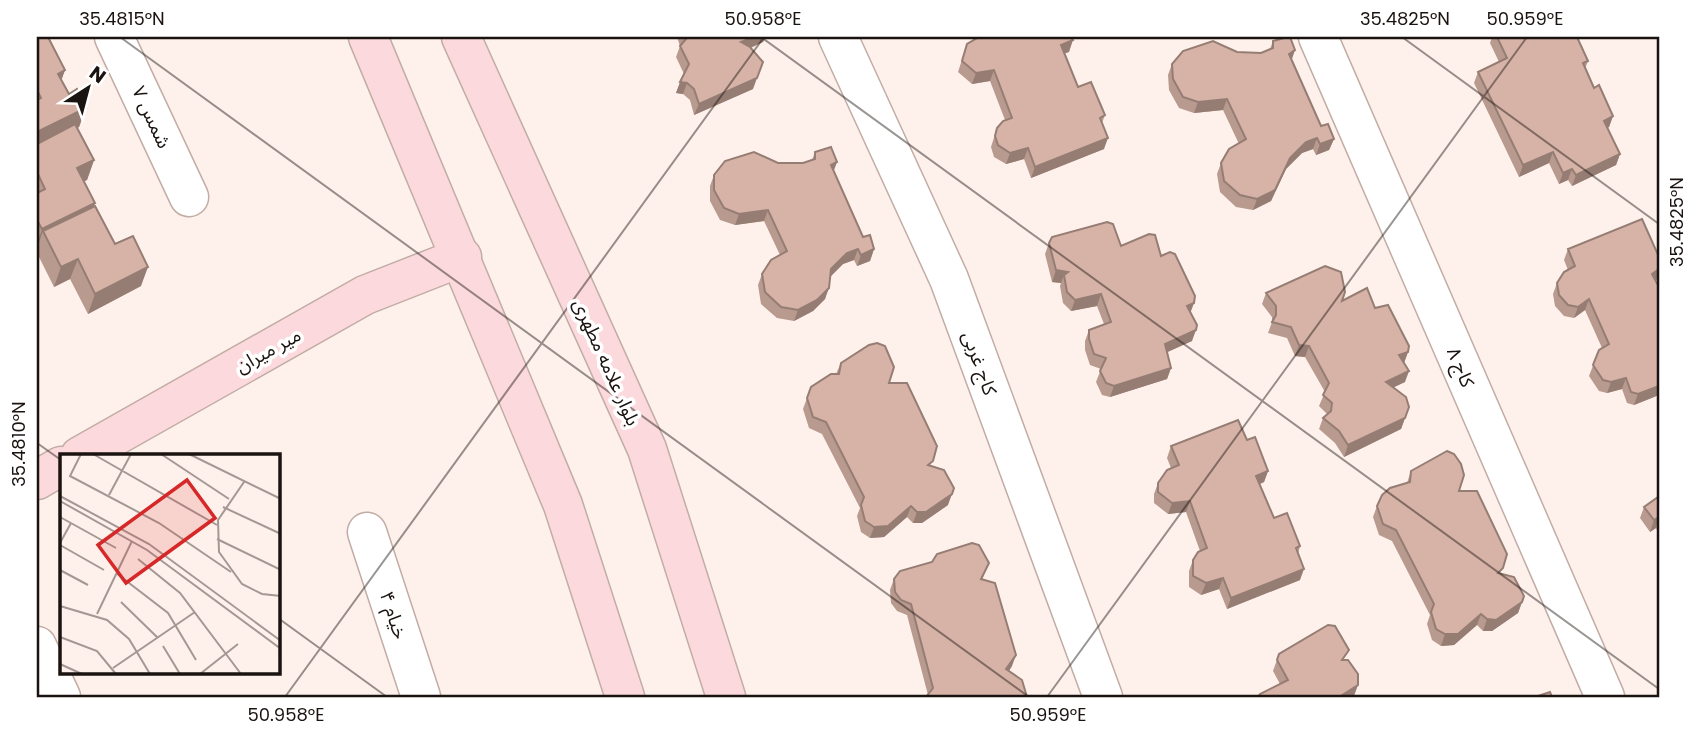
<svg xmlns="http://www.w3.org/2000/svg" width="1696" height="734" font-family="Poppins,'Noto Sans Arabic',sans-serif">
<rect width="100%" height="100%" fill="#fef1ec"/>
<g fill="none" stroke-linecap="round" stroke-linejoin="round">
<!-- street casing -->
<g stroke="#c2ada5" stroke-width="41">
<g id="street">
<polyline points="114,37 189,197"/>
<polyline points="838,37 949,279 1103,697"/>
<polyline points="1318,37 1605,697"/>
<polyline points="367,532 421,697"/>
<polyline points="37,646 61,697"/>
</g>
</g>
<!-- secondary casing -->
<g stroke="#c2ada5" stroke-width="41">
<g id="secondary">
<polyline points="368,37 563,505 625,697"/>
<polyline points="461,37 647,449 726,697"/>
<polyline points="80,456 365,295 462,257"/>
<polyline points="37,480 61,466"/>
</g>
</g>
<!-- street -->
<use href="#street" stroke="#fff" stroke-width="38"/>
<!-- secondary -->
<use href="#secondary" stroke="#fcd9dd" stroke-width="38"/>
</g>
<!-- wall -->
<g fill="#b89a8f">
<polygon points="37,37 65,70 61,80 69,94 86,108 79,127 77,128 94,160 87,180 84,181 95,203 94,206 115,244 141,286 88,314 70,279 54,287 37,253"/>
<polygon points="677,37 766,37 763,42 751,48 753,89 694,115 690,100 683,94 676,93 684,74 676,57 680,46"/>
<polygon points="976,37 1071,37 1069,52 1064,53 1078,87 1105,115 1102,123 1104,149 1031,178 1024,159 1006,164 994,157 991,147 997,128 1005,120 990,81 972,84 958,72 967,44 976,38"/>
<polygon points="1492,37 1577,37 1588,61 1585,69 1594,88 1613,116 1609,127 1607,128 1620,154 1616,165 1572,186 1568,180 1559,184 1549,163 1519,177 1474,83 1478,72 1499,62 1490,43"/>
<polygon points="1273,41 1292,60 1321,126 1334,139 1329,150 1316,155 1313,149 1302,153 1286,169 1271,201 1253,210 1236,207 1220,192 1217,174 1221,163 1239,144 1223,110 1194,113 1179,108 1169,90 1168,75 1172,64 1237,52 1261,53 1270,49"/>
<polygon points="815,152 833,171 863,237 874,249 870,261 857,266 854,260 843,264 830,277 825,299 813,311 794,321 777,318 761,304 758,285 762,274 780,255 764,221 735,225 720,220 710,201 710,186 714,175 778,163 803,163 812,160"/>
<polygon points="1049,243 1121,246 1161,256 1190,312 1192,341 1167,352 1171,368 1167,379 1110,397 1102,395 1096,382 1101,369 1090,365 1085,350 1085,341 1089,330 1104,324 1097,306 1071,311 1063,303 1060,286 1061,283 1052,282 1045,254"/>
<polygon points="1568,249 1659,257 1659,278 1656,280 1659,395 1634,405 1627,403 1622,389 1607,393 1599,391 1589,376 1599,350 1602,348 1585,310 1574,318 1564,316 1555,306 1553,294 1557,283 1568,270 1564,260"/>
<polygon points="1266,293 1342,301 1375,308 1408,352 1404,363 1405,382 1393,387 1409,407 1401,429 1344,457 1335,443 1319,429 1323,418 1327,414 1319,406 1325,392 1305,357 1295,356 1287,338 1268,333 1272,322 1272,317 1262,304"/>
<polygon points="841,363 889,383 931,466 948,505 922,523 913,523 907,517 884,537 870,538 861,532 857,516 860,508 822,434 809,428 803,409 807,398 836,374"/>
<polygon points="1247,440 1268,471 1264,482 1260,484 1274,518 1300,546 1298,554 1300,580 1227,609 1219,589 1201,595 1189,587 1189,571 1193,560 1200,551 1186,512 1168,514 1154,503 1154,494 1158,483 1171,468 1167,458 1171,446"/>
<polygon points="1411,471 1459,491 1501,574 1522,602 1518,613 1492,631 1483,631 1477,625 1454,645 1441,646 1432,640 1427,624 1430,615 1392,541 1379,535 1373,517 1377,506 1407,483"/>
<polygon points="1659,497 1659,533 1656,528 1650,532 1640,518 1644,507"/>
<polygon points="932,562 989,563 982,580 1012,666 1009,671 928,695 907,615 897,611 891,603 890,590 894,579"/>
<polygon points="1279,654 1346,660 1354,696 1351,697 1258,697 1280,684 1273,671"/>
</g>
<!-- shaded-wall -->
<g fill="#967d74">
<polygon points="754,37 766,37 763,42 737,53 741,42"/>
<polygon points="1073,40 1069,52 1057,56 1061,45"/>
<polygon points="1295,50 1291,62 1289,54"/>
<polygon points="763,62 753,89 694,115 699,104"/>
<polygon points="65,70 58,90 58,74"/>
<polygon points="994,70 990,81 972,84 976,73"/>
<polygon points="680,82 687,83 683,94 676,93"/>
<polygon points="1227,99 1223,110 1194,113 1198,102"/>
<polygon points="86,108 79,127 37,149 37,132"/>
<polygon points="1613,116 1609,127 1600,132 1604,121"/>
<polygon points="1108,138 1104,149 1031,178 1035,167"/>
<polygon points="1317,138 1313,149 1302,153 1286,169 1271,201 1253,210 1257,199 1290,158 1306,142"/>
<polygon points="1334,139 1329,150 1316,155 1320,144"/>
<polygon points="1028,148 1024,159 1006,164 1010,153"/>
<polygon points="1553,152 1549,163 1519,177 1523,165"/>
<polygon points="1620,154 1616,165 1572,186 1576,175"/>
<polygon points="94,160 87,180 70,188 77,168"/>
<polygon points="837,162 833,173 831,165"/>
<polygon points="1572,169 1568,180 1559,184 1563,173"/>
<polygon points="95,203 88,222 43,231 37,248 37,244 42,229"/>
<polygon points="768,210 764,221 735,225 739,214"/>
<polygon points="858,249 854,260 843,264 827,280 831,269 847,253"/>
<polygon points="874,249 870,261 857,266 861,255"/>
<polygon points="78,259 70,279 54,287 61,267"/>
<polygon points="148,267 141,286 88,314 95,294"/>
<polygon points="1659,269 1659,278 1648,285 1652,274"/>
<polygon points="1056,270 1068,272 1064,275 1061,283 1052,282"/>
<polygon points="829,288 825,299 813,311 794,321 798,310"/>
<polygon points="1101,294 1097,306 1071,311 1075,300"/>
<polygon points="1589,299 1585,310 1574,318 1578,307"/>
<polygon points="1194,303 1190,314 1187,306"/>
<polygon points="1196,330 1192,341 1161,355 1165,344"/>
<polygon points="1299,345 1309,346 1305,357 1295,356"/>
<polygon points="1408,352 1404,363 1399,355"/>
<polygon points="1171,368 1167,379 1110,397 1114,386"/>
<polygon points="1409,371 1405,382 1382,393 1386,382"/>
<polygon points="1626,378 1622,389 1607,393 1611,382"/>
<polygon points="1659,386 1659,395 1634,405 1638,394"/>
<polygon points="1405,418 1401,429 1344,457 1348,445"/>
<polygon points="1268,471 1264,482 1252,487 1256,476"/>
<polygon points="952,494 948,505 922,523 913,523 917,512"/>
<polygon points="1190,501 1186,512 1168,514 1172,503"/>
<polygon points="911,506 907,517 884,537 870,538 874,527"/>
<polygon points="1659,517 1656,528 1650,532 1654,520"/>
<polygon points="1304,569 1300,580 1227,609 1231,598"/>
<polygon points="1223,578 1219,589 1201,595 1206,583"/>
<polygon points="1522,602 1518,613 1492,631 1483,631 1487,619"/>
<polygon points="1481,614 1477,625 1454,645 1441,646 1445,634"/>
<polygon points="1016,655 1012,666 1002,681 1006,669"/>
<polygon points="1358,685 1354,696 1351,697 1339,697"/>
</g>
<!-- building -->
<g fill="#d6b3a6" stroke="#967d74" stroke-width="2">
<polygon points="37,37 48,37 65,70 58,74 69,94 77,89 86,108 37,132 37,100 41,98 37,90"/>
<polygon points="685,37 754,37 741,42 750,47 763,62 757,78 699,104 694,89 687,83 680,82 689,64 680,46 686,39"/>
<polygon points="979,37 1071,37 1073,40 1061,45 1078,87 1091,82 1105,115 1100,118 1108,138 1035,167 1028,148 1010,153 998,145 995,136 997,128 1003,121 1012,118 994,70 976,73 962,61 967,44"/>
<polygon points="1288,37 1290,37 1295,50 1289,54 1321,126 1328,124 1334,139 1320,144 1317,138 1306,142 1290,158 1275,190 1257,199 1240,195 1224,181 1221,163 1229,149 1246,139 1227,99 1198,102 1183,97 1173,79 1172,64 1183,51 1213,41 1237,52 1261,53 1273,48 1273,41"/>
<polygon points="1497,37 1577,37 1588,61 1583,63 1594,88 1599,85 1613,116 1604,121 1620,154 1576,175 1572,169 1563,173 1553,152 1523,165 1478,72 1507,58"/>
<polygon points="75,124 94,160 77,168 95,203 42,229 37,220 37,193 45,189 37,172 37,144"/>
<polygon points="831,147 837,162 831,165 863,237 870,235 874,249 861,255 858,249 847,253 831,269 829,288 817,300 798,310 781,307 765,292 762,274 771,260 787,251 768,210 739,214 724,208 714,190 714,175 725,161 754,152 778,163 803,163 815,159 815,152"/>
<polygon points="95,206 115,244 133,236 148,267 95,294 78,259 61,267 43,231"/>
<polygon points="1642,219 1659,257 1659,269 1652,274 1659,287 1659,386 1638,394 1631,392 1626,378 1611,382 1603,380 1593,365 1599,350 1609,344 1589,299 1578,307 1568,305 1559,295 1557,283 1564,272 1575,266 1568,249"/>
<polygon points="1107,222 1113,224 1121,246 1149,234 1155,235 1161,256 1170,252 1175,254 1195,296 1194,303 1187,306 1197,325 1196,330 1165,344 1171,368 1114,386 1106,383 1100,371 1106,358 1094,354 1089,339 1089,330 1111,322 1101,294 1075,300 1067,292 1064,275 1068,272 1056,270 1049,243 1052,237"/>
<polygon points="1325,266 1341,272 1345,292 1342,301 1367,288 1375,308 1388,305 1409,346 1408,352 1399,355 1409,371 1386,382 1406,397 1409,407 1405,418 1348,445 1339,431 1323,418 1331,411 1332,403 1323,395 1329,383 1309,346 1299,345 1291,327 1272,322 1276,315 1276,306 1266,293"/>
<polygon points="877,343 885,346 894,367 889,383 907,383 937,446 933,461 928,465 944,470 954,488 952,494 926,512 917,512 911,506 888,526 874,527 865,521 861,505 864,497 826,422 813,417 807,398 811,387 831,374 839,374 841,363 869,345"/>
<polygon points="1238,420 1247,440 1255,437 1268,471 1256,476 1274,518 1287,513 1300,546 1296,548 1304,569 1231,598 1223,578 1206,583 1193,576 1193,560 1198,552 1207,548 1190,501 1172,503 1158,492 1158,483 1167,470 1179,465 1171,446"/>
<polygon points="1447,451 1454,454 1461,464 1464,475 1459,491 1477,491 1507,554 1503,568 1498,573 1514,577 1524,596 1522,602 1496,620 1487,619 1481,614 1458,634 1445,634 1436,629 1431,612 1434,604 1396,530 1383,524 1377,506 1382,495 1390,488 1410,482 1411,471"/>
<polygon points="1658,497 1659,497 1659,517 1654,520 1644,507"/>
<polygon points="972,543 979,545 989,563 981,579 995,583 1016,655 1006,669 1022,680 1027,697 926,697 933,688 911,604 901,600 895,592 894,579 900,571 932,562 937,554"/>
<polygon points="1328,625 1335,626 1349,650 1342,660 1348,660 1358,674 1358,685 1339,697 1258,697 1260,694 1288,680 1277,660 1279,654"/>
<polygon points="1550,692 1552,697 1535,697"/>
</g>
<!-- ticks -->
<path fill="none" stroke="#1a1310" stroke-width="2" stroke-opacity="0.45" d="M120,37L1029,697M761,37L1659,689M1402,37L1659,224M37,443L61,460M278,618L387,697M285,697L764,37M1047,697L1527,37"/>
<g text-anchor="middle" stroke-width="7" stroke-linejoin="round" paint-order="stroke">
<!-- street labels -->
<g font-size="19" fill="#1a1310" stroke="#fff">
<text transform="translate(152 117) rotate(65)" y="7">شمس ۷</text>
<text transform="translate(268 350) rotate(-29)" y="7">میر میران</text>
<text transform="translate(607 362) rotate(66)" y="7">بلوار علامه مطهری</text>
<text transform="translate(980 363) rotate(70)" y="7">کاج غربی</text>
<text transform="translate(1461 367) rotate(67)" y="7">کاج ۸</text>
<text transform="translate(394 615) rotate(72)" y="7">خیام ۴</text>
</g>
</g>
<!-- overview -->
<g transform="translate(60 454)">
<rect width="220" height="220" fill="#fef1ec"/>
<path fill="none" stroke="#a39894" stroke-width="2" d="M21,0L10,22L99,69L171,118M33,0L157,71M101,0L169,45M129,0L221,45M184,28L158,66L159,98L182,130L202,140L221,142M49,41L71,0M0,42L89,90L221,187M0,47L87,96L221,195M163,53L221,80M0,63L56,94M157,85L221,116M0,89L11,69M0,91L44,116M78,105L120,139L181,220M0,116L28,131M56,119L108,159L136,206M61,148L98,184M0,152L47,166L69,185L90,220M37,160L72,87M0,183L37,197L56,220M103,192L120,220M0,210L22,220M53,214L135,158M140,220L178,190"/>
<path fill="#d62828" fill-opacity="0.15" stroke="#d62828" stroke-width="3.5" d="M127,26L155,64L66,129L38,91Z"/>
<rect width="220" height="220" fill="none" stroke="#1a1310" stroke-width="3.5"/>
</g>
<!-- border -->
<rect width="1696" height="734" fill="none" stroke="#ffffff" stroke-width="77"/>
<!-- north arrow -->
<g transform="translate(88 88) rotate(36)" stroke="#ffffff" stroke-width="5" paint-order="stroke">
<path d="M0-5L12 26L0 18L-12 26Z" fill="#1a1310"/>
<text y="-10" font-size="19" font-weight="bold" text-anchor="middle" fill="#1a1310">N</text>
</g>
<rect x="38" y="38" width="1620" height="658" fill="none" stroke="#1a1310" stroke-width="2.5"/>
<g font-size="18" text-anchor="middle" fill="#1a1310">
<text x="122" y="25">35.4815°N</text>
<text x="763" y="25">50.958°E</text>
<text x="1405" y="25">35.4825°N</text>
<text x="1525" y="25">50.959°E</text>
<text transform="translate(1677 222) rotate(-90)" y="6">35.4825°N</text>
<text transform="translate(19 444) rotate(-90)" y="6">35.4810°N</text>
<text x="286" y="721">50.958°E</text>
<text x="1048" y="721">50.959°E</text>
</g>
</svg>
